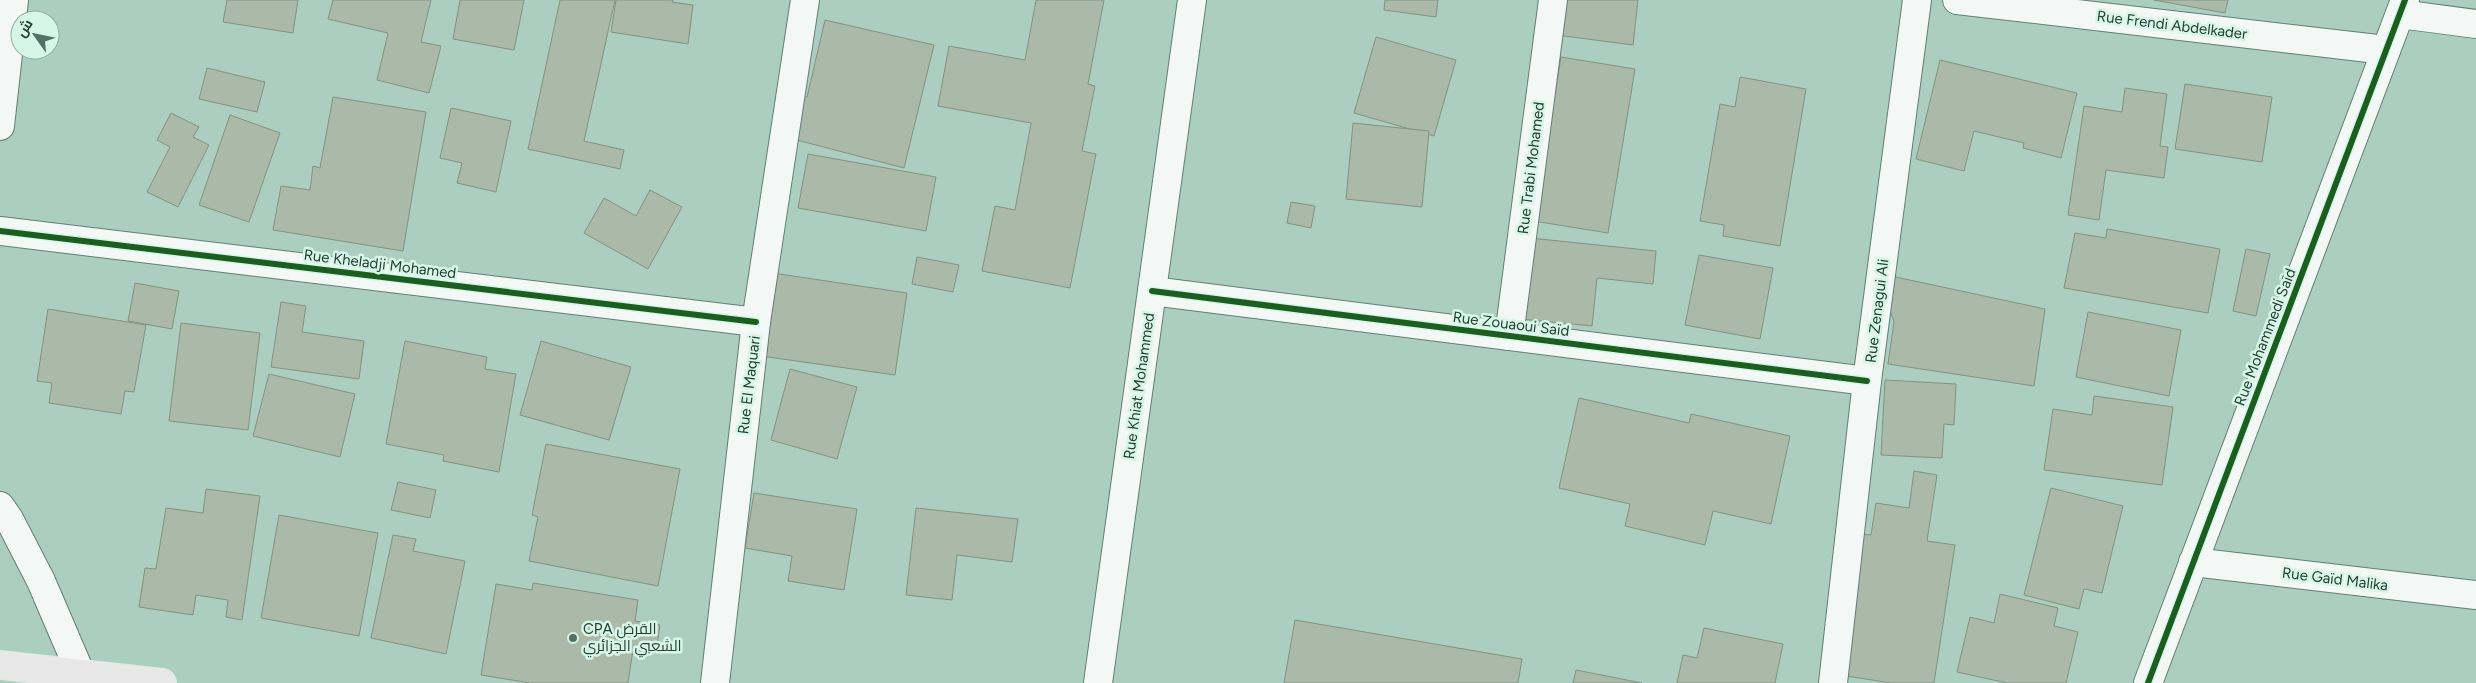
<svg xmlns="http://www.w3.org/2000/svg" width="2476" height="683" font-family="Figtree,Cairo,sans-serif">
<rect width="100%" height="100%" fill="#accec0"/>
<!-- building -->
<g fill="#aab9a8" stroke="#839282">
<polygon points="227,0 298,0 293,33 223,22"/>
<polygon points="333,0 431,0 421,42 441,46 429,93 377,80 388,33 328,19"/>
<polygon points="460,0 524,0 514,50 453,39"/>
<polygon points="560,0 615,0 584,141 624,150 620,169 528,149"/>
<polygon points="616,0 673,0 672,2 693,5 688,44 611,32"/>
<polygon points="1036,0 1104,0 1088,84 1095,86 1082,151 1096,154 1070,288 982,271 995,206 1015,210 1031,123 938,106 949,46 1025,60"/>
<polygon points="1385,0 1438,0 1436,17 1384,10"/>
<polygon points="1562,0 1638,0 1633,45 1557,35"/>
<polygon points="2154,0 2228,0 2225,13"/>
<polygon points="825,20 934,45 904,168 789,138 799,96 807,97"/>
<polygon points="1376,37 1456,60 1434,136 1354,113"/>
<polygon points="1561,57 1635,69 1608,233 1534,221"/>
<polygon points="1940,60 2077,93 2061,158 2023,148 2024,143 1974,131 1964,171 1916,159"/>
<polygon points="207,68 265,82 257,112 199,99"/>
<polygon points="1740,77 1806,89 1780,246 1723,236 1724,225 1700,221 1720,104 1735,107"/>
<polygon points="2185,84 2272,97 2262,162 2175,149"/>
<polygon points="2125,88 2167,94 2160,146 2168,147 2164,178 2106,170 2099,220 2068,215 2084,106 2122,112"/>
<polygon points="333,97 426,112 403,251 273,230 281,186 310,190 313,166 320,168"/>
<polygon points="451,108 511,121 496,192 457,183 462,163 440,158"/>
<polygon points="171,113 199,127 193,137 209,145 178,207 147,192 170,147 157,140"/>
<polygon points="230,115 280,133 249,222 199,205"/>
<polygon points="1353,123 1429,131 1422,207 1346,199"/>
<polygon points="808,154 936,177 926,231 798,208"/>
<polygon points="650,190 682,207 648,269 584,233 604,198 636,216"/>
<polygon points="1291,202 1315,206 1311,228 1287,223"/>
<polygon points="2107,229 2220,249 2208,313 2064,288 2075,233 2106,238"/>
<polygon points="1530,238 1656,251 1653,284 1597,278 1592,326 1521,319"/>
<polygon points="2246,249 2270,254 2256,316 2233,311"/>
<polygon points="1699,255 1773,268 1760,339 1685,325"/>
<polygon points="917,257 959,265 953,292 912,284"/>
<polygon points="766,272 907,293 895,375 754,355"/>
<polygon points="1891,276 2045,309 2034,386 1888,364 1894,322 1888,305"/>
<polygon points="135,283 179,291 172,329 128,321"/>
<polygon points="281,302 306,306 302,332 364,341 359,379 271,367"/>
<polygon points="48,309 146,325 134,392 125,391 121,414 49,403 52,383 37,381"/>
<polygon points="2088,312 2181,330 2169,396 2076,377"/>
<polygon points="181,323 260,333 248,430 169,421"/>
<polygon points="405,341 487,357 485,369 516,374 499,472 443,461 444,455 386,444"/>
<polygon points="541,341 631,367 609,440 520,415"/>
<polygon points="790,369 857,387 837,459 771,440"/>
<polygon points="269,374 355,394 340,457 253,436"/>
<polygon points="1885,380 1956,384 1954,425 1944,424 1942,458 1881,455"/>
<polygon points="2094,396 2173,407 2162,485 2044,470 2053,409 2092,415"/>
<polygon points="1579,398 1689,423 1691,414 1790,436 1771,524 1713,511 1705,545 1625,526 1630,504 1559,488"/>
<polygon points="546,444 680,469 658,586 529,561 538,517 532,515"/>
<polygon points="1914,471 1937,475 1927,541 1955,545 1934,683 1891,683 1840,675 1862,534 1871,535 1876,503 1909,508"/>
<polygon points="398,482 436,490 430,518 391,510"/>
<polygon points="2051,488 2123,506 2102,593 2084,589 2079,609 2024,595"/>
<polygon points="206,489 260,496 242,620 226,617 228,600 196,595 193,615 139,607 145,568 156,569 166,508 203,513"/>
<polygon points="754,493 857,509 844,590 788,581 792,556 745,548"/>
<polygon points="916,508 1018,519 1012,562 957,555 952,600 906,595"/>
<polygon points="279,515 378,533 359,636 261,618"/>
<polygon points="393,535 416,539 413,551 465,561 446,654 371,638"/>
<polygon points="533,583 638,600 635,621 660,625 656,653 633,650 628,683 530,683 481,675 496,584 532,590"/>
<polygon points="2000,594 2058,608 2054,626 2078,632 2066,683 2007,683 1957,672 1970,617 1994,623"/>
<polygon points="1295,620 1522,659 1518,683 1284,683"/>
<polygon points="1704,628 1783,644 1775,683 1677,683 1683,655 1697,658"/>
<polygon points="1576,670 1642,683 1573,683"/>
</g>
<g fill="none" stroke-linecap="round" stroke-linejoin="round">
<!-- minor casing -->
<g stroke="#627f75" stroke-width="30">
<g id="minor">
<polyline points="1957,0 2386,50"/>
<polyline points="2400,14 2476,24"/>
<polyline points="0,126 14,0"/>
<polyline points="0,231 756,322"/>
<polyline points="1152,291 1867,381"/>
<polyline points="1509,336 1553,0"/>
<polyline points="0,506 9,519 41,581 80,672"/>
<polyline points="2193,562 2476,595"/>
<polyline points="715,683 756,322 805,0"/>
<polyline points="1098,683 1192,0"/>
<polyline points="1833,683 1867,381 1917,0"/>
<polyline points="2148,683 2405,0"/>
</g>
</g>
<!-- primary casing -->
<g stroke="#dae9e3" stroke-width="30">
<polyline id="primary" points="0,665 162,683"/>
</g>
<!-- minor -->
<use href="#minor" stroke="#f3f8f6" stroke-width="28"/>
<!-- primary -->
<use href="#primary" stroke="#e8e8e9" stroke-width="28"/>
<!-- cycleway casing -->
<g stroke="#d7f6e8" stroke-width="9">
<g id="cycleway">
<polyline points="0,231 756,322"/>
<polyline points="1152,291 1867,381"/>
<polyline points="2148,683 2405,0"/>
</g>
</g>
<!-- cycleway -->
<use href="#cycleway" stroke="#1b5e20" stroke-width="6"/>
</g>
<!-- markers -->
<circle fill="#547166" stroke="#d7f6e8" stroke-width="2" cx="573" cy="638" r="5"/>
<g text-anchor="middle" stroke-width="5" stroke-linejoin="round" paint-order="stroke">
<!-- street labels -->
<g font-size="15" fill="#253f35" stroke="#d7f6e8">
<text transform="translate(2172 25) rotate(7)" y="5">Rue Frendi Abdelkader</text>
<text transform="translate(1531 168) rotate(-83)" y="5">Rue Trabi Mohamed</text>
<text transform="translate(380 264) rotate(7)" y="5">Rue Kheladji Mohamed</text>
<text transform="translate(1877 311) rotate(-83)" y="5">Rue Zenagui Ali</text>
<text transform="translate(1511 324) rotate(7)" y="5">Rue Zouaoui Saïd</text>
<text transform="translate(2265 337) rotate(-69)" y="5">Rue Mohammedi Saïd</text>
<text transform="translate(749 385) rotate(-83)" y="5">Rue El Maquari</text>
<text transform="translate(1139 386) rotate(-82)" y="5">Rue Khiat Mohammed</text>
<text transform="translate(2335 579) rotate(7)" y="5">Rue Gaïd Malika</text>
</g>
<!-- poi labels -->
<g font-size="15" fill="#253f35" stroke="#d7f6e8" text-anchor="start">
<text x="583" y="634">CPA القرض<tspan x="583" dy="17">الشعبي الجزائري</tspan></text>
</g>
</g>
<!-- north arrow -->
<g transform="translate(35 35) rotate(303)"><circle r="24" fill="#d7f6e8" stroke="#90ada0"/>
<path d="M0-4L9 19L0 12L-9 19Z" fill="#547166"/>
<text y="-8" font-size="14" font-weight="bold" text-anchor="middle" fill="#253f35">ش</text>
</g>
</svg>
